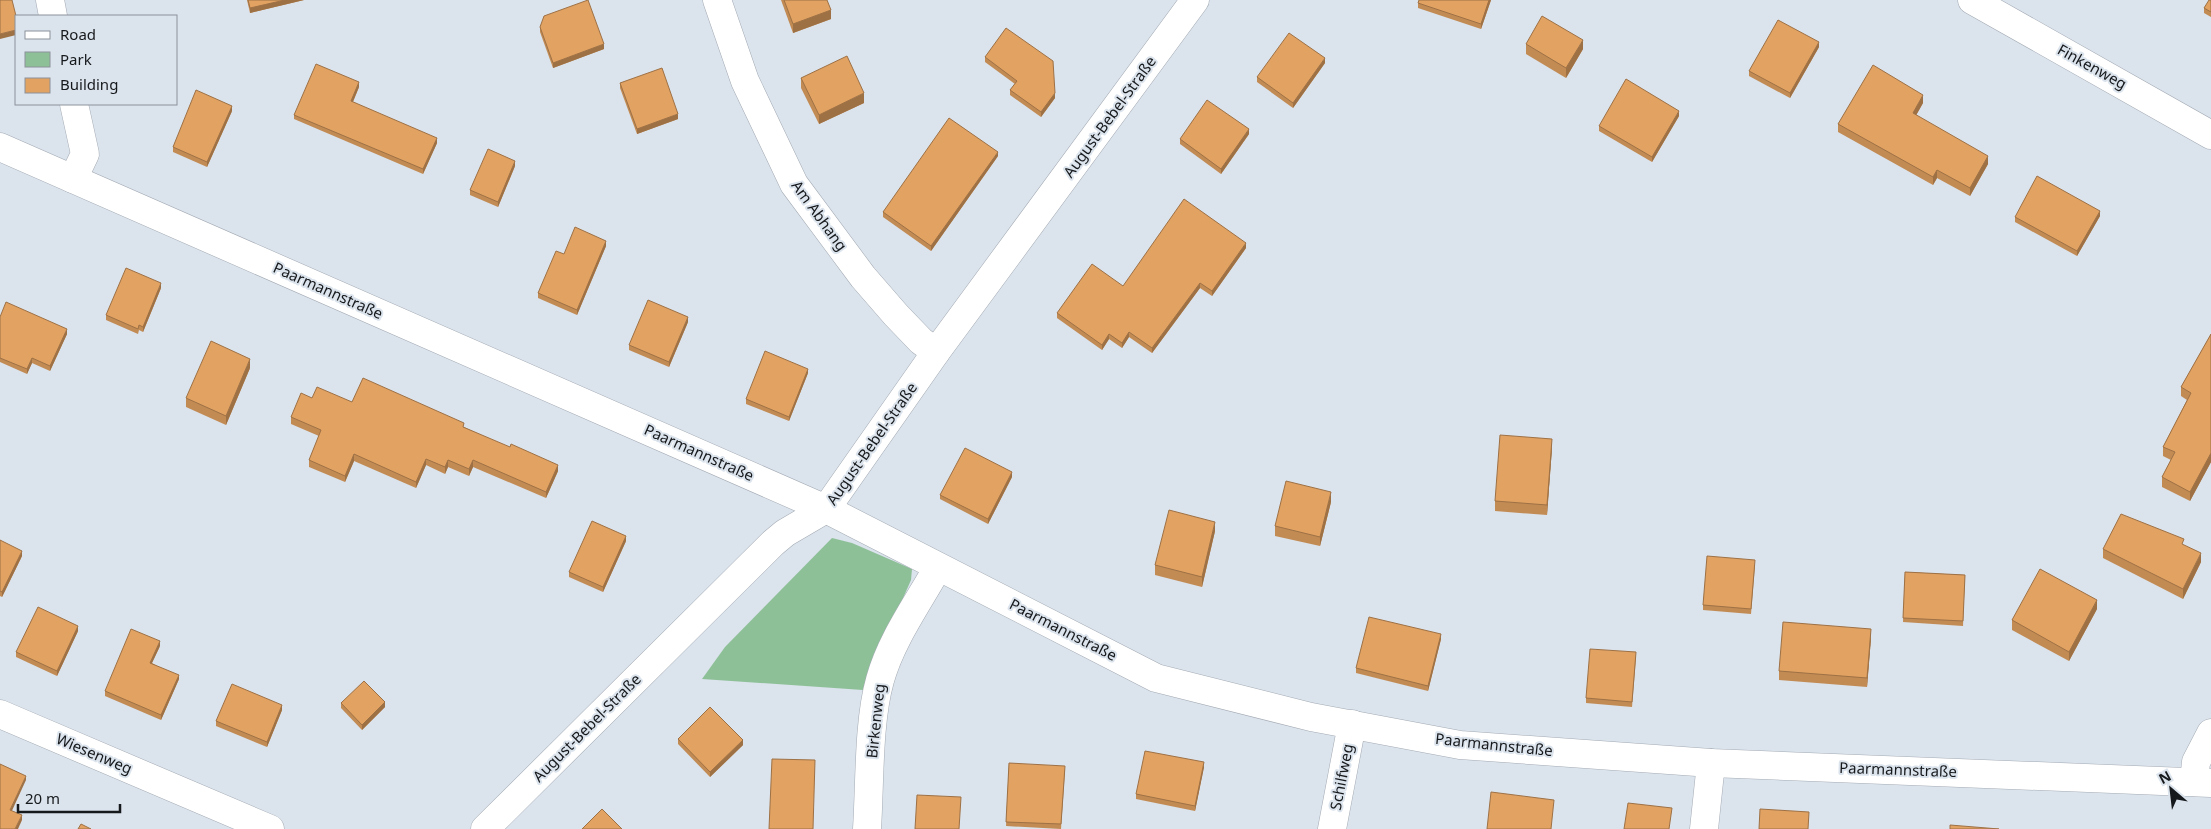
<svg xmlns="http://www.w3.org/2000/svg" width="2211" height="829" font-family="'Noto Sans',sans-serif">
<rect width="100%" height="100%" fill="#dbe3ec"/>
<!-- green -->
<polygon fill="#8ec098" points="832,538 852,543 912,569 911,580 863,690 702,679 725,647"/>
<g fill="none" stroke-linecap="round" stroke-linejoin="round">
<!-- minor casing -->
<g stroke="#a4abb4" stroke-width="29">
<g id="minor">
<polyline points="50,0 53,16"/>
<polyline points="717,0 745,81 794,184 863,277 896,315 921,341 936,352"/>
<polyline points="1972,0 2211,135"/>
<polyline points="0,147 826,509 1156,678 1311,717 1460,745 1711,763 2211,783"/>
<polyline points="73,179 85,154 74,104"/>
<polyline points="0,714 270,829"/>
<polyline points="2194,782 2196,762 2211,733"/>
<polyline points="485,829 773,543 785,533 826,509 936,352 1195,0"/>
<path d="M867,829C870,784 868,722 880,680C891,640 918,603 938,567"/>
<polyline points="1332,829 1352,724"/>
<polyline points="1704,829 1711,763"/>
</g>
</g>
<!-- minor -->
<use href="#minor" stroke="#fff" stroke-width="28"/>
</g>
<!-- wall -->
<g fill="#c28b54">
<polygon points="247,0 304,0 250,13"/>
<polygon points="781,0 827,0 831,19 793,33"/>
<polygon points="1491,0 1481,29 1418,8 1418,3"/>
<polygon points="2211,0 2211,17 2204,13 2204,8"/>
<polygon points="540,27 604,49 553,68 540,32"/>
<polygon points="1526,44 1583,49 1566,78 1526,54"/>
<polygon points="1819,47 1790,98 1749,76 1749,71"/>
<polygon points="985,57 1055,98 1041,117 1010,95 1010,90 1015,84 985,62"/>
<polygon points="1325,63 1293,108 1257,82 1257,77"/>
<polygon points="801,78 864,103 819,124 801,88"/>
<polygon points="620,83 678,119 637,134 620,88"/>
<polygon points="359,87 353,102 437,143 423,174 294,119 294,115"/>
<polygon points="1923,103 1916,115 1988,164 1970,196 1937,178 1933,185 1838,132 1838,124"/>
<polygon points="232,111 207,167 173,152 173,147"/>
<polygon points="1679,116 1652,162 1599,131 1599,126"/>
<polygon points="1249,134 1221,174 1180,144 1180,139"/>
<polygon points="998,156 931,251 883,217 883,212"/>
<polygon points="515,166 498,207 470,195 470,190"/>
<polygon points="2100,216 2077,256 2015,222 2015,217"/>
<polygon points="606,246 577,315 538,298 538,293 564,254"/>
<polygon points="1246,248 1212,296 1200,288 1152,353 1129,337 1122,348 1109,339 1102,350 1057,318 1057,313 1123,286"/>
<polygon points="161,288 143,332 139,330 138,334 106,320 106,315"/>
<polygon points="0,317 67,334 50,371 32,363 27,374 0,362"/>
<polygon points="688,322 669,367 629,350 629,345"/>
<polygon points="2211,334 2211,462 2190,501 2162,487 2162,477 2171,460 2163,456 2163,447 2187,400 2181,396 2181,387"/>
<polygon points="250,368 226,425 186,407 186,398"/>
<polygon points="808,373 789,421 746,404 746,399"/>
<polygon points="312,398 352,402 464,427 558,471 546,498 473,467 469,476 448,467 445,474 426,465 416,488 354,461 345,482 309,467 309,460 319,436 291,424 291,417"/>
<polygon points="1552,448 1547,515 1495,511 1495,501"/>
<polygon points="1012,477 988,524 940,499 940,495"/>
<polygon points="1331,502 1320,546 1275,536 1275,526"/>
<polygon points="1215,531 1202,587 1155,575 1155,565"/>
<polygon points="0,540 22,556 2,597 0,596"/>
<polygon points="626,541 603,592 569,577 569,572"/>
<polygon points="2103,549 2201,562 2183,599 2103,558"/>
<polygon points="1755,565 1751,614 1703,610 1703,605"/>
<polygon points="1905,572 1965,575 1963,626 1903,622"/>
<polygon points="2097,609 2069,661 2012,630 2012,620"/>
<polygon points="78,631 57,676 16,657 16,652"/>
<polygon points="1871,638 1867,687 1779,680 1779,671"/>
<polygon points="1441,639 1428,691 1356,673 1356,668"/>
<polygon points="160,646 152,663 179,679 161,720 105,696 105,691"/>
<polygon points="1636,657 1632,707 1586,703 1586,698"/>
<polygon points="341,703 385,707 362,730 341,708"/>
<polygon points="282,710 267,747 216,726 216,721"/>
<polygon points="678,739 743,745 710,777 678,744"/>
<polygon points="1009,763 1065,770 1061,829 1006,826"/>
<polygon points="1204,767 1195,811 1136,799 1136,794"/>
</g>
<!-- shaded-wall -->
<g fill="#9e7145">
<polygon points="285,0 304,0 250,13 250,8"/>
<polygon points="1489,0 1491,0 1481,29 1481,24"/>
<polygon points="831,10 831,19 793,33 793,24"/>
<polygon points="16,30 16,35 0,39 0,34"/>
<polygon points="1583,40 1583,49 1566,78 1566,68"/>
<polygon points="1819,42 1819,47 1790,98 1790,93"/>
<polygon points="604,44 604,49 553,68 553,63"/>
<polygon points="1325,58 1325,63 1293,108 1293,103"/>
<polygon points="359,82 359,87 351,106 351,101"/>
<polygon points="864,93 864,103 819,124 819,115"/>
<polygon points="1055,93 1055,98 1041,117 1041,112"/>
<polygon points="1923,95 1923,103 1913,121 1913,113"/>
<polygon points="232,106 232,111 207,167 207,162"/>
<polygon points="1679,111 1679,116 1652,162 1652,157"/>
<polygon points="678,114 678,119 637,134 637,129"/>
<polygon points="1249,129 1249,134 1221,174 1221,169"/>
<polygon points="437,138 437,143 423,174 423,169"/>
<polygon points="998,152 998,156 931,251 931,246"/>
<polygon points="1988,156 1988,164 1970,196 1970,188"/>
<polygon points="515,161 515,166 498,207 498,202"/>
<polygon points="1937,170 1937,178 1933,185 1933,177"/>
<polygon points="2100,211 2100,216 2077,256 2077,251"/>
<polygon points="606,241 606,246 577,315 577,310"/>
<polygon points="1246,243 1246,248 1212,296 1212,291"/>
<polygon points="161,283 161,288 143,332 143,327"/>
<polygon points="1200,283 1200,288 1152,353 1152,348"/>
<polygon points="688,317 688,322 669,367 669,362"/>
<polygon points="67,329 67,334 50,371 50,366"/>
<polygon points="1129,332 1129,337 1122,348 1122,343"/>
<polygon points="1109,334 1109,339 1102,350 1102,345"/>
<polygon points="32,358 32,363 27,374 27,369"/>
<polygon points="250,359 250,368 226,425 226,416"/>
<polygon points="808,369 808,373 789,421 789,417"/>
<polygon points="1552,439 1552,448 1547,515 1547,505"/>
<polygon points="2211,453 2211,462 2190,501 2190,492"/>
<polygon points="354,454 354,461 345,482 345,476"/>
<polygon points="426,459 426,465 416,488 416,482"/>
<polygon points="448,460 448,467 445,474 445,467"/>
<polygon points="473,460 473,467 469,476 469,469"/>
<polygon points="558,465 558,471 546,498 546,492"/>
<polygon points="1012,472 1012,477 988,524 988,519"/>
<polygon points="1331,492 1331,502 1320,546 1320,537"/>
<polygon points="1215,522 1215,531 1202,587 1202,577"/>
<polygon points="626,536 626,541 603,592 603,587"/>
<polygon points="22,551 22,556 2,597 2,592"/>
<polygon points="2201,553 2201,562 2183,599 2183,589"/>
<polygon points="2097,600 2097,609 2069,661 2069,652"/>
<polygon points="78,626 78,631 57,676 57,671"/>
<polygon points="1871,629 1871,638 1867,687 1867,678"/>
<polygon points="1441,634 1441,639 1428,691 1428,686"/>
<polygon points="160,641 160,646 150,667 150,663"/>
<polygon points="179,675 179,679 161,720 161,715"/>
<polygon points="385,702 385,707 362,730 362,725"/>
<polygon points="282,705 282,710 267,747 267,742"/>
<polygon points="743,740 743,745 710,777 710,772"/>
<polygon points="1204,762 1204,767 1195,811 1195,806"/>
<polygon points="26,776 26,780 10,815 10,810"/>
<polygon points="22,815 22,820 18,829 15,829"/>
</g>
<!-- building -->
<g fill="#e1a262" stroke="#9e7145">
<polygon points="0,0 12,0 16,16 16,30 0,34"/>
<polygon points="248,0 285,0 250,8"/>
<polygon points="588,0 604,44 553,63 540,27 544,16"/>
<polygon points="784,0 827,0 831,10 793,24"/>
<polygon points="1419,0 1489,0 1481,24 1418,3"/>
<polygon points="2209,0 2211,0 2211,12 2204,8"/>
<polygon points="1542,16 1583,40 1566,68 1526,44"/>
<polygon points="1778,20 1819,42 1790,93 1749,71"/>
<polygon points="1006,28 1053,61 1055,93 1041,112 1010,90 1017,81 985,57"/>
<polygon points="1289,33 1325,58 1293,103 1257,77"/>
<polygon points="847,56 864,93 819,115 801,78"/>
<polygon points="316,64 359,82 351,101 437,138 423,169 294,115"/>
<polygon points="1873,65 1923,95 1913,113 1988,156 1970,188 1937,170 1933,177 1838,124"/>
<polygon points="662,68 678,114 637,129 620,83"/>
<polygon points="1626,79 1679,111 1652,157 1599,126"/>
<polygon points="196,90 232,106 207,162 173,147"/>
<polygon points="1207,100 1249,129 1221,169 1180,139"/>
<polygon points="949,118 998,152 931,246 883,212"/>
<polygon points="488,149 515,161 498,202 470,190"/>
<polygon points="2037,176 2100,211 2077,251 2015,217"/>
<polygon points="1184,199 1246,243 1212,291 1200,283 1152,348 1129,332 1122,343 1109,334 1102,345 1057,313 1092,264 1123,286"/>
<polygon points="575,227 606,241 577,310 538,293 556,251 564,254"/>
<polygon points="126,268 161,283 143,327 139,325 138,329 106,315"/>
<polygon points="648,300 688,317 669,362 629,345"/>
<polygon points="6,302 67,329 50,366 32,358 27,369 0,358 0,317"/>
<polygon points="2211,334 2211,453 2190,492 2162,477 2175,452 2163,447 2191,393 2181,387"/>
<polygon points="211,341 250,359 226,416 186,398"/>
<polygon points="765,351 808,369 789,417 746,399"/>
<polygon points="363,378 464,423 463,427 510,447 511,444 558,465 546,492 473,460 469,469 448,460 445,467 426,459 416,482 354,454 345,476 309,460 321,430 291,417 301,393 312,398 317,387 352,402"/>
<polygon points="1500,435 1552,439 1547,505 1495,501"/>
<polygon points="965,448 1012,472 988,519 940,495"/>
<polygon points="1286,481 1331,492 1320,537 1275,526"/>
<polygon points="1169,510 1215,522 1202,577 1155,565"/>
<polygon points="2121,514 2184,539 2182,544 2201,553 2183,589 2103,549"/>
<polygon points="592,521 626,536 603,587 569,572"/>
<polygon points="0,540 22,551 2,592 0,591"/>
<polygon points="1707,556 1755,560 1751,609 1703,605"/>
<polygon points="2040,569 2097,600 2069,652 2012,620"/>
<polygon points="1905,572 1965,575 1963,621 1903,618"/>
<polygon points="38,607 78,626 57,671 16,652"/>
<polygon points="1369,617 1441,634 1428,686 1356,668"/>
<polygon points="1783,622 1871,629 1867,678 1779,671"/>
<polygon points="131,629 160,641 150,663 179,675 161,715 105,691"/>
<polygon points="1590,649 1636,652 1632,702 1586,698"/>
<polygon points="364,681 385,702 362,725 341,703"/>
<polygon points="232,684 282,705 267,742 216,721"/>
<polygon points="710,707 743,740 710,772 678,739"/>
<polygon points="1145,751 1204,762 1195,806 1136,794"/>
<polygon points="772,759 815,760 813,829 769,829"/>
<polygon points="1009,763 1065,766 1061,824 1006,822"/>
<polygon points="0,764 26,776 10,810 22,815 15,829 0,829"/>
<polygon points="1491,792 1554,800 1551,829 1487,829"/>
<polygon points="917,795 961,797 959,829 915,829"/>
<polygon points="1628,803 1672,808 1669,829 1624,829"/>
<polygon points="602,809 622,829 582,829"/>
<polygon points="1760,809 1809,812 1808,829 1759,829"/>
<polygon points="81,824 91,829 78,829"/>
<polygon points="1950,825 1999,829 1950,829"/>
</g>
<g text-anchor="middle" stroke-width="4" stroke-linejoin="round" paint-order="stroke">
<!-- street labels -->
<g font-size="15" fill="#16191c" stroke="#dbe3ec">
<text transform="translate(2092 67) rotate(29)" y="5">Finkenweg</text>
<text transform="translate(1110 117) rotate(-54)" y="5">August-Bebel-Straße</text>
<text transform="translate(819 216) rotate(54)" y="5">Am Abhang</text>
<text transform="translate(328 291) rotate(24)" y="5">Paarmannstraße</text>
<text transform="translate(872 444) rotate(-55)" y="5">August-Bebel-Straße</text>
<text transform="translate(699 453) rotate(24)" y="5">Paarmannstraße</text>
<text transform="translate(1063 630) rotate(27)" y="5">Paarmannstraße</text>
<text transform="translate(876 721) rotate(-84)" y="5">Birkenweg</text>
<text transform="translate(587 728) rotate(-45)" y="5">August-Bebel-Straße</text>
<text transform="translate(1494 745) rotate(6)" y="5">Paarmannstraße</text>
<text transform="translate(94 754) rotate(23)" y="5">Wiesenweg</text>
<text transform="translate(1898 770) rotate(2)" y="5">Paarmannstraße</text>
<text transform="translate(1342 777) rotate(-79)" y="5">Schilfweg</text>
</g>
</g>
<!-- legend -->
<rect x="15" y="15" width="162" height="90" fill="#dbe3ec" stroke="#8c9299"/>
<rect x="25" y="31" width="25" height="8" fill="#ffffff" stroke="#8c9299"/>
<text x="60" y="40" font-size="15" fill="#16191c">Road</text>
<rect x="25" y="52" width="25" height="15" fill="#8ec098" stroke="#8c9299"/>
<text x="60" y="65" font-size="15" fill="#16191c">Park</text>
<rect x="25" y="78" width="25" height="15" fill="#e1a262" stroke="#8c9299"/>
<text x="60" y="90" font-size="15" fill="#16191c">Building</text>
<!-- north arrow -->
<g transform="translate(2171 789) rotate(332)" stroke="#dbe3ec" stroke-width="4" paint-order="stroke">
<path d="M0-4L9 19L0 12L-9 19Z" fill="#16191c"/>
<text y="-8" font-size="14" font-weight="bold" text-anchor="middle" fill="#16191c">N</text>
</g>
<!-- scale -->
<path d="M18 804v8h102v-8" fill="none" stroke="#16191c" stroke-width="2.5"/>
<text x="25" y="804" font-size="15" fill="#16191c" stroke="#dbe3ec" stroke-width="4" paint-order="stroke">20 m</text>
</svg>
